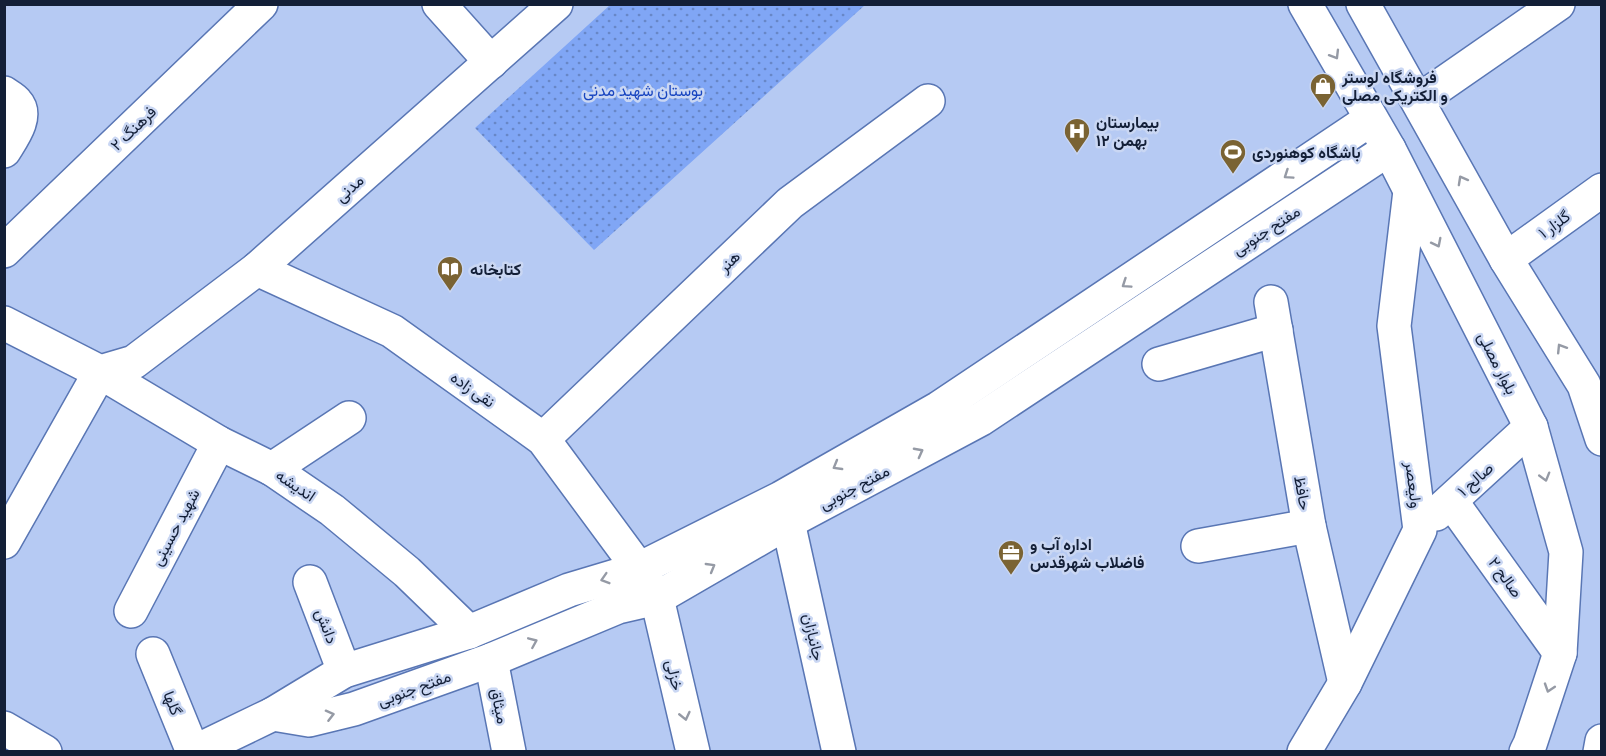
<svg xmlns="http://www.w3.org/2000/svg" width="1606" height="756" font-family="'Roboto Condensed',Vazirmatn,sans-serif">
<defs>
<pattern id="grass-dots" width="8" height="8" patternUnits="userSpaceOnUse" patternTransform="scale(1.5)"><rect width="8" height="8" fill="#80a6f5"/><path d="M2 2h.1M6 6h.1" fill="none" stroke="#6887c7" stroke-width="1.8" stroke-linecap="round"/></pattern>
</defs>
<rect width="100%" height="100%" fill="#b6caf3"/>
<!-- grass -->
<polygon fill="url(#grass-dots)" points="610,5 610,4 865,5 594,250 475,128"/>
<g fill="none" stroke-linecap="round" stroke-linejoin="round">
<!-- minor casing -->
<g stroke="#5976b4" stroke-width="36">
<g id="minor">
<polyline points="439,4 491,62"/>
<path d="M4,93C8,96 13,98 16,102C29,116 12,138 4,151"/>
<polyline points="1418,101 1558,4"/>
<polyline points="4,251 261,4"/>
<polyline points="1506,259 1602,190"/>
<polyline points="257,269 392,331 543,439 639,569 657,598 693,752"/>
<polyline points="1271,302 1309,526 1345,683"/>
<polyline points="4,323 100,372 134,362 257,269 556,4"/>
<polyline points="1159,364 1276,330"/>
<polyline points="543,439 790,203 928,101"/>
<polyline points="272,469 349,418"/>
<polyline points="1451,501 1560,653"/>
<polyline points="1436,514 1531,427"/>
<polyline points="788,522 839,752"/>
<polyline points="4,542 100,372 219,443 272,469 332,510 407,572 469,632"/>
<polyline points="1198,546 1309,526"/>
<polyline points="310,582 344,671"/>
<polyline points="131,611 219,443"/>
<polyline points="153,654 193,752"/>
<polyline points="491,660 509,752"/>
<polyline points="273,714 309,720 354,709 491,660 618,607 657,598 788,522 981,419 1389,149"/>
<polyline points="4,728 45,752"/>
<polyline points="194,752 273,714 344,671 469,632 569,590 639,569 781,498 939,408 1371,119"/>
<polyline points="1304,752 1345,683 1420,530 1394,326 1410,191"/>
</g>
</g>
<!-- major casing -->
<g stroke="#5976b4" stroke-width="36">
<g id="major">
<polyline points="1305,4 1389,149 1531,427 1566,552 1560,653 1530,744 1526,752"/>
<polyline points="1363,4 1506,259 1584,385 1602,439"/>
<polyline points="1600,752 1602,741"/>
</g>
</g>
<!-- minor -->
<use href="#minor" stroke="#fff" stroke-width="33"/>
<!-- major -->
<use href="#major" stroke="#fff" stroke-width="33"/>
</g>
<!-- one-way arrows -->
<defs><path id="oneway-chevron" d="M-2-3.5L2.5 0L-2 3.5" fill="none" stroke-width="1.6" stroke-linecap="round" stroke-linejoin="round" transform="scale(1.5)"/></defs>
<g stroke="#959aa5">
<use href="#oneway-chevron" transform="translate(1335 55) rotate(59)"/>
<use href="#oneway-chevron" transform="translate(1288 175) rotate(146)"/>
<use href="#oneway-chevron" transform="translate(1462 180) rotate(-119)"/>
<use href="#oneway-chevron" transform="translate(1437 243) rotate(63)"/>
<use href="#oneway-chevron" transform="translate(1126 284) rotate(146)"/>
<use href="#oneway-chevron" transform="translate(1561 348) rotate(-122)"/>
<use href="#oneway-chevron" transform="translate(919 452) rotate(-28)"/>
<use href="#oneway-chevron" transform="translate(837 466) rotate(150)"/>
<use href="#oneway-chevron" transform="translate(1545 477) rotate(74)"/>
<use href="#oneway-chevron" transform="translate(711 567) rotate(-30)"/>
<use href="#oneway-chevron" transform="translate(605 579) rotate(163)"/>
<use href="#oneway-chevron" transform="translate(533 642) rotate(-23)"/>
<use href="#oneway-chevron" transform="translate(1549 688) rotate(108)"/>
<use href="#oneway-chevron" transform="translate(330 715) rotate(-14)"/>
<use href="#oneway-chevron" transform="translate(685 716) rotate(77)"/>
</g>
<!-- icons -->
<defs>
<g id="shop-pin" transform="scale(1.35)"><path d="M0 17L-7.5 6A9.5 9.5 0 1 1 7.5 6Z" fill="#7a6333" stroke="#cad7f3"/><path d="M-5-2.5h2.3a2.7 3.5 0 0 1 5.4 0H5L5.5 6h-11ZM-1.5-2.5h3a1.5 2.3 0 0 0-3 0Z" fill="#fff"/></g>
<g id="hospital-pin" transform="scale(1.35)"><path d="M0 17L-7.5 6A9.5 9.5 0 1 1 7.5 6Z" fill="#7a6333" stroke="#cad7f3"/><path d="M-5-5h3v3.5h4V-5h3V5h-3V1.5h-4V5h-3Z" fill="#fff"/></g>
<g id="stadium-pin" transform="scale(1.35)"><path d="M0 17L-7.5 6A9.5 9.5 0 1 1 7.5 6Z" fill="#7a6333" stroke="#cad7f3"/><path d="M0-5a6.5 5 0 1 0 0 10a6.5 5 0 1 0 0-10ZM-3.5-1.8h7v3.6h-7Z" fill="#fff"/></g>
<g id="library-pin" transform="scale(1.35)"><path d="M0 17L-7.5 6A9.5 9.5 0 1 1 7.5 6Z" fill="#7a6333" stroke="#cad7f3"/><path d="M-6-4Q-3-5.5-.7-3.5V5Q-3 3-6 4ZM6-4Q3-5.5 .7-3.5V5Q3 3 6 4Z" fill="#fff"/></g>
<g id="office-pin" transform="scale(1.35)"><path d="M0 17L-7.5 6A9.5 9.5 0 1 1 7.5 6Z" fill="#7a6333" stroke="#cad7f3"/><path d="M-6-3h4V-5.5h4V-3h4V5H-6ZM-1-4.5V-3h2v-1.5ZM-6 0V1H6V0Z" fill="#fff"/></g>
</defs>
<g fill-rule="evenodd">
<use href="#shop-pin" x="1323" y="86"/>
<use href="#hospital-pin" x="1077" y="131"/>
<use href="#stadium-pin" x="1233" y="152"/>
<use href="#library-pin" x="450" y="269"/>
<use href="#office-pin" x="1011" y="553"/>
</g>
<g text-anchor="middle" stroke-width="5" stroke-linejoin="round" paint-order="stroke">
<!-- poi labels -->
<g font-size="16" font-weight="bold" fill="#131f37" stroke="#cad7f3" text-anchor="start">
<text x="1342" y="83">فروشگاه لوستر<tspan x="1342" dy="18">و الکتریکی مصلی</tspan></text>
<text x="1096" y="128">بیمارستان<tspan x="1096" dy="18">۱۲ بهمن</tspan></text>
<text x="1252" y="158">باشگاه کوهنوردی</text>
<text x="470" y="275">کتابخانه</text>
<text x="1030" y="550">اداره آب و<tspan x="1030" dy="18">فاضلاب شهرقدس</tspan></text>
</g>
<!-- park labels -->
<g font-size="16" fill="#1845c0" stroke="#cad7f3">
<text x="643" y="96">بوستان شهید مدنی</text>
</g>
<!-- street labels -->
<g font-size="16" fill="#131f37" stroke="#cad7f3">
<text transform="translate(133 128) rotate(-44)" y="6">فرهنگ ۲</text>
<text transform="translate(349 188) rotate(-42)" y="6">مدنی</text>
<text transform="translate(1554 224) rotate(-36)" y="6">گلزار ۱</text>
<text transform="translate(1266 230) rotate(-33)" y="6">مفتح جنوبی</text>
<text transform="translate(729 261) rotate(-44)" y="6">هنر</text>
<text transform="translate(1498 363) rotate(63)" y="6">بلوار مصلی</text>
<text transform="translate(473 389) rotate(35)" y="6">نقی زاده</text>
<text transform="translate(1475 479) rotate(-42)" y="6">صالح ۱</text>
<text transform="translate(296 485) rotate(34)" y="6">اندیشه</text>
<text transform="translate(1414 485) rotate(83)" y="6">ولیعصر</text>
<text transform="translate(854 487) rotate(-28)" y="6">مفتح جنوبی</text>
<text transform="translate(1303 493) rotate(80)" y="6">حافظ</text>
<text transform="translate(175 527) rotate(-62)" y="6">شهید حسینی</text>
<text transform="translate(1506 577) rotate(54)" y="6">صالح ۲</text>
<text transform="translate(327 626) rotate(69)" y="6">دانش</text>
<text transform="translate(814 637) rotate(77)" y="6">جانبازان</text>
<text transform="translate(675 675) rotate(77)" y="6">خزلی</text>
<text transform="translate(414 688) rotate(-20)" y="6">مفتح جنوبی</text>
<text transform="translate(173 703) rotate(68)" y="6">گلها</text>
<text transform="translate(500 706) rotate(79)" y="6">میثاق</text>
</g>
</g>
<!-- border -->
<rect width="1606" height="756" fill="none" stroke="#131f37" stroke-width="12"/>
</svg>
